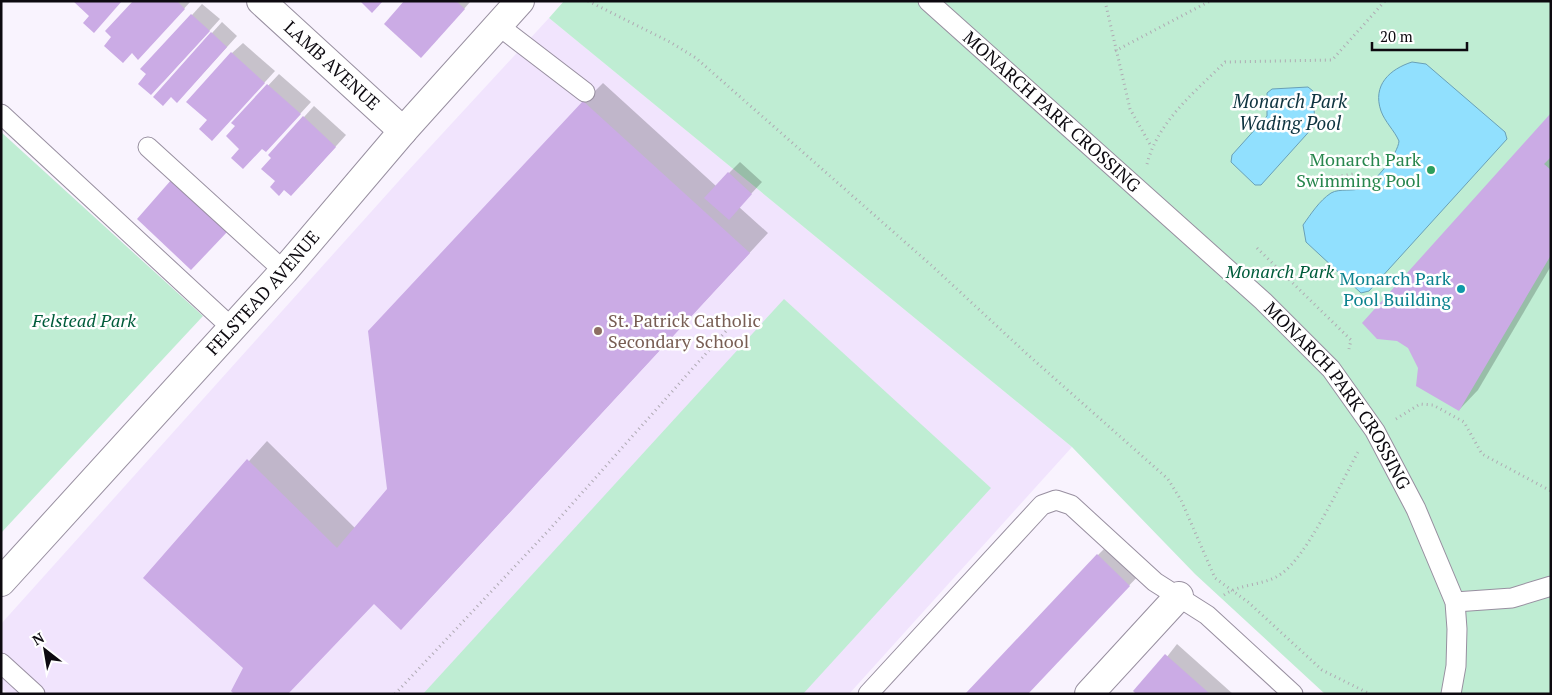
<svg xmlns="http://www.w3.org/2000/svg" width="1552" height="695" font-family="'PT Serif',serif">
<rect width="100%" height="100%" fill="#f9f3fe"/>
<!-- built -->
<polygon fill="#f1e4fd" points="549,18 1072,447 849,694 8,694 1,688 1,624 406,173"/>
<!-- green -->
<g fill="#bfedd3">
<polygon points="564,1 1551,1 1551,694 1325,694 1195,574 1072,447 549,18"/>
<polygon points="1,132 203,316 1,533"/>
<polygon points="784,299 991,488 803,694 423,694"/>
</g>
<!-- water -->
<g fill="#91e0fe" stroke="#69a0b7">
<path d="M1412,62L1426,64L1505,132L1507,139L1369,291L1361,293L1306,242L1303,225C1311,214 1319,201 1331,193C1340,188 1352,192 1362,188C1375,183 1398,154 1399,141C1394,130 1385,122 1381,111C1372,85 1390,69 1412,62Z"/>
<polygon points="1308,87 1313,91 1315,125 1261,185 1255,185 1231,162 1232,155 1267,116 1267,93 1272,89"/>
</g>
<!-- shadow -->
<g fill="#0003">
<polygon points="134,1 191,1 149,47"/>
<polygon points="406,1 471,1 432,45"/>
<polygon points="202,4 220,19 162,83 192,15"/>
<polygon points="222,22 237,36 187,91 212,33"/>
<polygon points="243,43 275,71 223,128 209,120 232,53"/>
<polygon points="279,74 311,102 277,139 263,147 241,149 237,126 233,123"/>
<polygon points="603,83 716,186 740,162 762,182 739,207 768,233 420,609 374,603 245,668 145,578 267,441 355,528 388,489 584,102"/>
<polygon points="314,106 346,135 302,184 276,181 304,117"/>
<polygon points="1551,115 1551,266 1478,390 1459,410"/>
<polygon points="1109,544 1140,574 1027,694 1098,555"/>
<polygon points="1177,644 1233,694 1138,694"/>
</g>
<!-- building -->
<g fill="#cbabe5">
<polygon points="73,1 122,1 94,33 83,23 89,16"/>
<polygon points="133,1 177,1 185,9 138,60 132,53 123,63 104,46 111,37 105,31"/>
<polygon points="360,1 383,1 372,13"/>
<polygon points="404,1 456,1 465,9 421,58 384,24"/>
<polygon points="191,14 210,31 151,95 138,84 146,74 140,69"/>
<polygon points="211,32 227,47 177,103 171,97 163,106 153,97"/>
<polygon points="231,52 265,83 212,141 199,129 207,120 186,102"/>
<polygon points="267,84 301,114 266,152 262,149 243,169 231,158 239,149 226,136 235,126 231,123"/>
<polygon points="583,101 750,253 401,630 374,604 288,694 234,694 231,691 243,668 143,578 247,459 337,548 387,489 368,331"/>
<polygon points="1551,113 1551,157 1544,164 1551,170 1551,255 1459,411 1416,386 1418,368 1408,348 1397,341 1377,339 1362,323"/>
<polygon points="303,116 336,147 291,196 284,190 279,196 270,187 275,181 261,169 271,158 268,155"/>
<polygon points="728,172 752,194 729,220 704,198"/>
<polygon points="172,179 228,231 191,270 137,219"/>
<polygon points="1097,554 1130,586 1028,694 965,694"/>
<polygon points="1165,654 1210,694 1136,694 1133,691"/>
</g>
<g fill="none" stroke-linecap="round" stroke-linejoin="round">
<!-- service casing -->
<g stroke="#988fa0" stroke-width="21">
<g id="service">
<path id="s1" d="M928,1L1263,301L1331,369L1375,431L1416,509L1455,602L1457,629L1456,666L1451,694"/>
<polyline points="499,26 585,92"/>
<polyline points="1,114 231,327"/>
<polyline points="148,147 284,271"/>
<polyline points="1455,602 1512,598 1551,586"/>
<polyline points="1,663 35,694"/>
<polyline points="868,694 1042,505 1056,500 1071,505 1155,582 1207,615 1293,694"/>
</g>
</g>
<!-- minor casing -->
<g stroke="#988fa0" stroke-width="30">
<g id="minor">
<path id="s2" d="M261,1L403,131"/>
<path id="s3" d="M1,582L284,271L403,131L520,1"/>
<polyline points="1089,694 1179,596"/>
</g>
</g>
<!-- path -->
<g stroke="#afaab3" stroke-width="3" stroke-dasharray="1 4" stroke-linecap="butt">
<polyline points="588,1 670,42 696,58 931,265 1027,354 1168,479 1181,500 1215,578 1248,602 1322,670 1370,694"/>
<polyline points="1105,1 1130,109 1151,146"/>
<polyline points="1115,51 1210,1"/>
<path d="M1147,164C1158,121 1195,92 1225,62L1332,60L1385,1"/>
<polyline points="1312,180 1354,174"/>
<polyline points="1257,248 1351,340 1349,349"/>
<polyline points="1396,419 1420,404 1433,405 1464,422 1482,454 1551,491"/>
<path d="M1224,595C1241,583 1264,586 1281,574C1306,558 1342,481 1358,452"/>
<polyline points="395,694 549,530 734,322"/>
</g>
<!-- service -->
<use href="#service" stroke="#fff" stroke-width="19"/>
<!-- minor -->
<use href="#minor" stroke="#fff" stroke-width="28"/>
</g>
<!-- markers -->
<circle fill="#2e9e5b" stroke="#fff" stroke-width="2" cx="1431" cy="170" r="5"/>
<circle fill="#0f9aa8" stroke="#fff" stroke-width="2" cx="1461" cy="289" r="5"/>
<circle fill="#8d6e63" stroke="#fff" stroke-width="2" cx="598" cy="331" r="5"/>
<g text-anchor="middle" stroke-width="5" stroke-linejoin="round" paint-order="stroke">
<!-- street labels -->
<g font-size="18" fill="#0d0a10" stroke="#fff">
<text dy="6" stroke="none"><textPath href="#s2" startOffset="96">LAMB AVENUE</textPath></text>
<text dy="6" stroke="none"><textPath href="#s1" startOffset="166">MONARCH PARK CROSSING</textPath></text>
<text dy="6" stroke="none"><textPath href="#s3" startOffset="390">FELSTEAD AVENUE</textPath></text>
<text dy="6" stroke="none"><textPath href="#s1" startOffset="571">MONARCH PARK CROSSING</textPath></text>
</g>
<!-- leisure labels -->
<g font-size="18" fill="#27864d" stroke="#fff" text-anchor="end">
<text x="1421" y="166">Monarch Park<tspan x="1421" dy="21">Swimming Pool</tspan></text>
</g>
<!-- park labels -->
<g font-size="18" font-style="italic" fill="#005c3b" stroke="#fff">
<text x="1280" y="278">Monarch Park</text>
<text x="84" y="327">Felstead Park</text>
</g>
<!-- culture labels -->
<g font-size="18" fill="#0d838f" stroke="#fff" text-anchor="end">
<text x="1451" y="285">Monarch Park<tspan x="1451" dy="21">Pool Building</tspan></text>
</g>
<!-- education labels -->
<g font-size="18" fill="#785e54" stroke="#fff" text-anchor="start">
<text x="608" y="327">St. Patrick Catholic<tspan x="608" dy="21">Secondary School</tspan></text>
</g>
<!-- water labels -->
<g font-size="19" font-style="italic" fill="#0d333f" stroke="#fff">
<text x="1290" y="108">Monarch Park<tspan x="1290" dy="22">Wading Pool</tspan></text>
</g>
</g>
<!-- border -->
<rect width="1552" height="695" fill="none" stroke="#0d0a10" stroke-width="5"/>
<!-- north arrow -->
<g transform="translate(45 650) rotate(329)" stroke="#ffffff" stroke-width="4" paint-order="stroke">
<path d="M0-4L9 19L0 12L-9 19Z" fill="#0d0a10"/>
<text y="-8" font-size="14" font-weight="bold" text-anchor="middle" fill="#0d0a10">N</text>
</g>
<!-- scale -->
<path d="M1372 42v8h95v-8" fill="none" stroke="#0d0a10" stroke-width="2.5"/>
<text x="1380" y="42" font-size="15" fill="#0d0a10" stroke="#ffffff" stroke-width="4" paint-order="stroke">20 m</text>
</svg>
